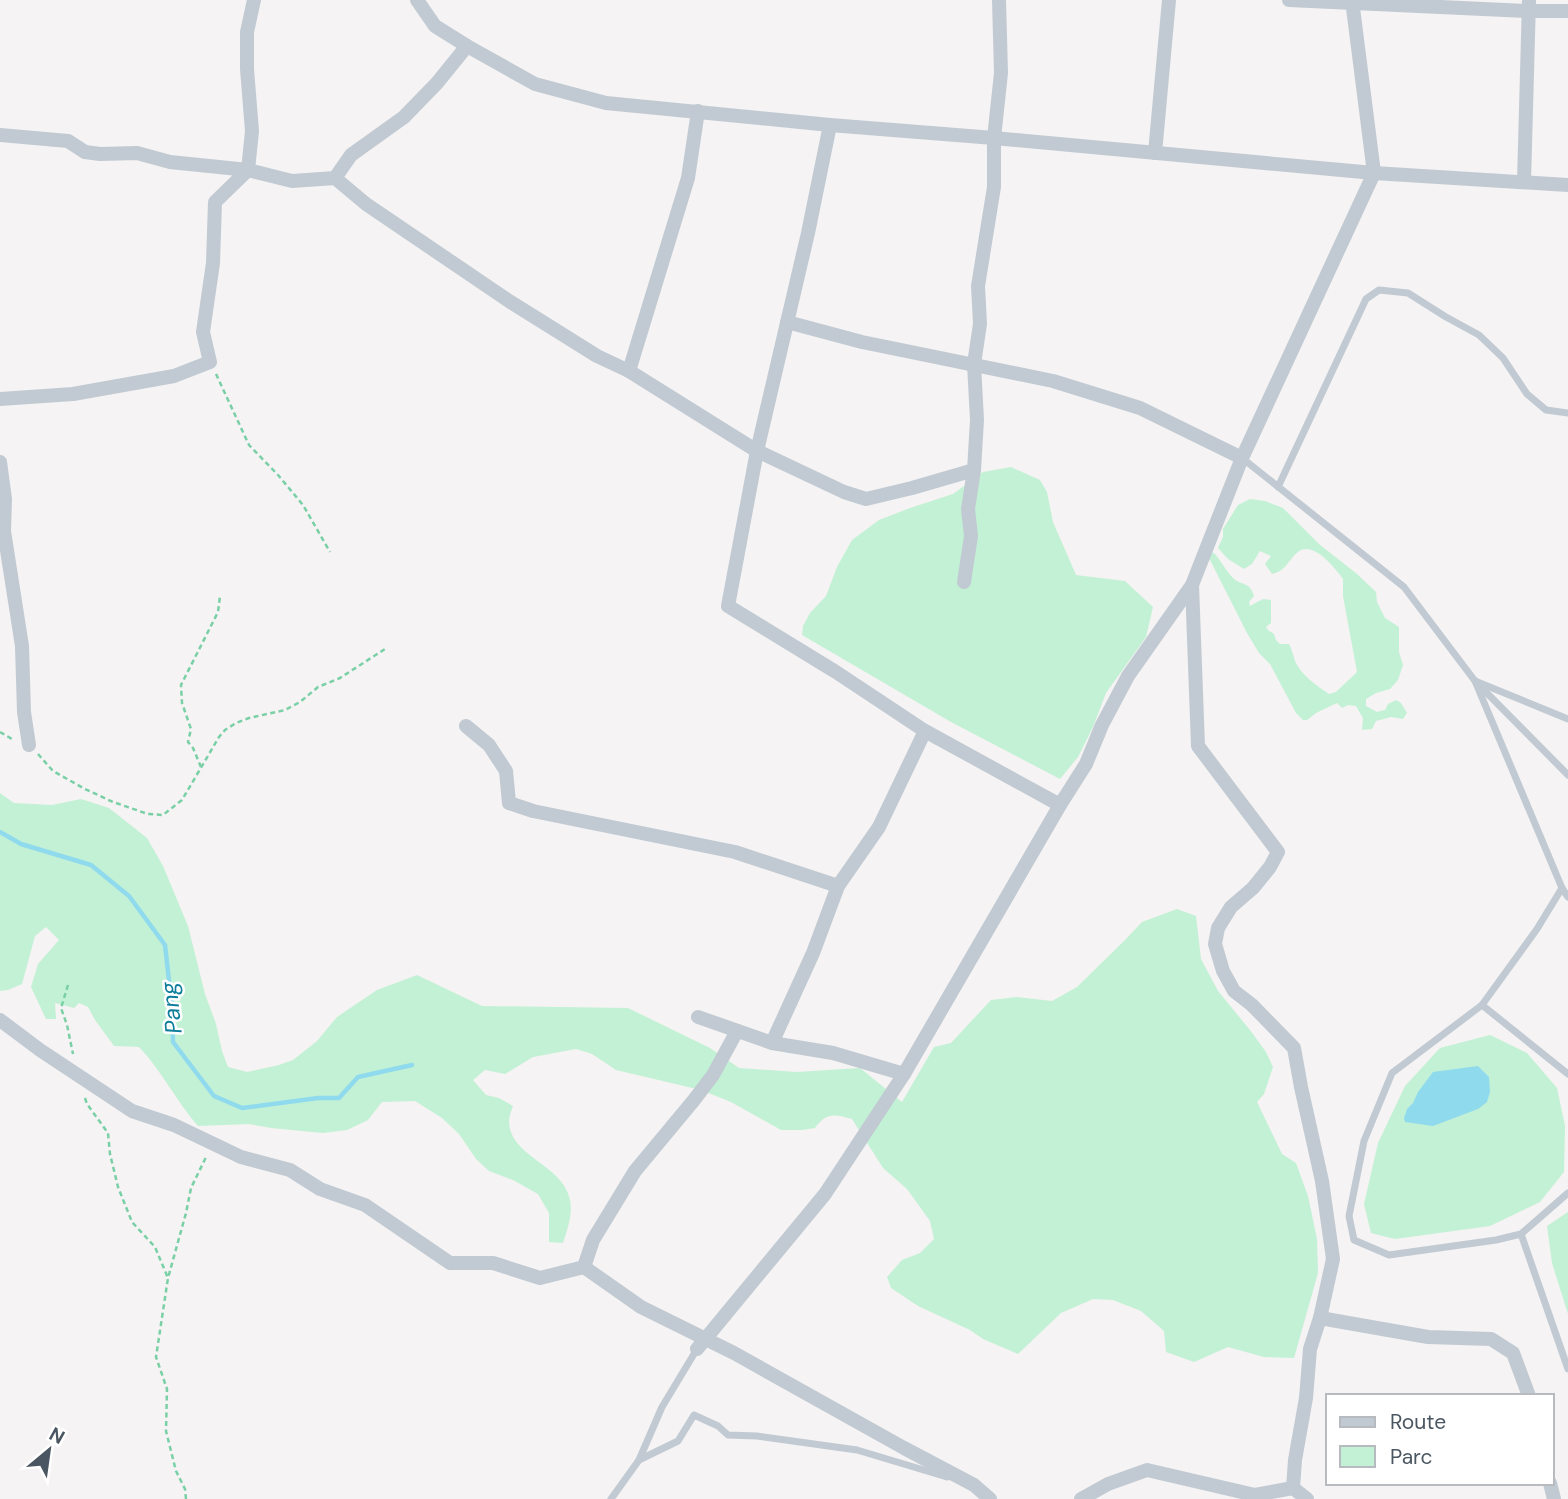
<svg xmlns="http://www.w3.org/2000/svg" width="1568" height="1499" font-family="'DM Sans',sans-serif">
<rect width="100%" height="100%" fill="#f5f3f3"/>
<!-- green -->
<g fill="#c3f1d5">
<polygon points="1011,467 1040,480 1047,492 1053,522 1076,575 1125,581 1153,607 1146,637 1106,693 1093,727 1078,757 1060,779 951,722 802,635 803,626 810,613 826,596 837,567 852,540 879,520 910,508 953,494 983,472"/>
<path d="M1250,499L1265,501L1283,508L1319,544L1357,574L1376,592L1377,602L1385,618L1399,627V652L1403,665L1398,680L1390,689L1376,693L1366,699V706L1377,712L1385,710L1388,704L1396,700L1401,703L1407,713L1403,719L1391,717L1376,721L1372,729L1362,730L1363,718L1356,706L1348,705L1342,708L1337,703L1316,713L1307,720H1303L1296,713L1270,664L1259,653L1247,633L1209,558L1212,552L1215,554C1221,561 1226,571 1233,578C1241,586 1250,581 1254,596L1249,602L1250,606L1263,599L1271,600V623L1266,627L1268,630L1274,634L1276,640L1280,644H1289C1292,649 1293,655 1295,661C1301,675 1317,686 1329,694L1336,692L1357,672L1343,596V579C1335,568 1313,540 1298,552C1288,560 1286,571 1272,574L1265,564L1271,556L1260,551L1252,564L1244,569L1228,559L1218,548L1223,537V529L1238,505Z"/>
<path d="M0,793L14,803L52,805L81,799L109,808L147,838L163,866L188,926L205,994L216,1024L222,1051L228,1067L247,1072L279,1065L293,1060L317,1041L337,1017L377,990L417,975L482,1006L628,1008L710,1048L739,1068L797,1072L860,1068L902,1102L934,1047L951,1043L991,1000L1017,997L1052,1001L1077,987L1125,940L1142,922L1177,909L1196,916L1201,959L1218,991L1250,1030L1266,1052L1273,1067L1264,1094L1257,1102L1282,1154L1296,1163L1308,1196L1317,1239L1318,1273L1294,1358L1264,1357L1228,1347L1194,1362L1166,1352L1164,1331L1141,1311L1113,1300L1093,1299L1061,1313L1018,1354L983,1339L970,1330L918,1306L891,1288L887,1277L902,1260L920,1253L934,1239L930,1221L907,1189L883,1168L852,1119C835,1114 826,1112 815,1128L802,1130H781L731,1102L701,1090L616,1070L592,1054L576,1049L533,1057L505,1074L485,1070L473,1080L486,1095L499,1098L513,1106C511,1111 509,1117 509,1122C511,1158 563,1164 570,1200C573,1215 567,1230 563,1243L549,1242V1213L538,1194L513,1180L489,1171L476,1159L459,1134L442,1118L415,1101L382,1102L368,1120L347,1130L323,1133L271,1128L249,1124L198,1126C176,1101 162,1071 139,1047L114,1046L95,1020L88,1007L79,1003L74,1008L55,1003L56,1019H46L31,987L38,964L59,940L46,927L35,936L22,984L8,990L0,991Z"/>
<polygon points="1490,1035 1527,1053 1557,1088 1565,1126 1564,1172 1540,1202 1490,1226 1395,1239 1371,1233 1364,1204 1378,1143 1405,1086 1440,1048"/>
<polygon points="1568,1212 1568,1314 1552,1263 1547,1226"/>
</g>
<!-- water -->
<polygon fill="#90daee" points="1478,1066 1489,1077 1490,1092 1487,1102 1478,1109 1433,1126 1405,1122 1404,1118 1407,1109 1413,1103 1418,1092 1433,1072"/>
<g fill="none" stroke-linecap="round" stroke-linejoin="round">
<!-- stream -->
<polyline stroke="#90daee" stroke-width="4.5" points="0,832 21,844 91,865 129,896 165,945 172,1007 173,1042 214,1096 242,1108 318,1098 339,1098 358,1077 412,1065"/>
<!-- path -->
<g stroke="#7ad0a6" stroke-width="2.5" stroke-dasharray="5 3.5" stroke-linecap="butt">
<polyline points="216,374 249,445 278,475 303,505 330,552"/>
<polyline points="0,732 12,739"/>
<polyline points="38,754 53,771 85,789 113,802 148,814 163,815 182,800 219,737 225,730 236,723 249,718 285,710 300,702 318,687 340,678 385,649"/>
<polyline points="201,767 193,748 188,742 191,729 182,703 181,685 218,612 220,596"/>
<polyline points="68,985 61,1008 67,1025 73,1054"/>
<polyline points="85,1098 87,1104 108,1133 110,1154 118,1187 132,1222 155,1247 168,1278"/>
<polyline points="186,1499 185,1489 176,1471 166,1431 167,1389 156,1357 168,1278 186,1213 191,1188 207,1155"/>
</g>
<!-- lane -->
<g stroke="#c1cad2" stroke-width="7">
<polyline points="1242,458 1404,587 1475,681 1568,719"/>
<polyline points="1278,487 1366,299 1379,290 1408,293 1446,317 1479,335 1503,358 1527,394 1546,410 1568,413"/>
<polyline points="1475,681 1562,888 1568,897"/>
<polyline points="1478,684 1568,775"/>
<polyline points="1562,888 1537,929 1482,1005 1392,1073 1364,1141 1349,1216 1354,1240 1389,1255 1496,1240 1521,1234 1568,1193"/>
<polyline points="1482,1005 1568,1074"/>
<polyline points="1521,1234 1568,1369"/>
<polyline points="639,1460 678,1441 694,1415 718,1426 728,1435 757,1436 857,1450 947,1477"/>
<polyline points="611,1499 639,1460 662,1407 697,1349"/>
</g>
<!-- street -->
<g stroke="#c1cad2" stroke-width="14">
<polyline points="417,0 435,26 467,46 535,84 606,103 830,125 994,138 1374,173 1568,185"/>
<polyline points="1289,0 1528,11 1568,11"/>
<polyline points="830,125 808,233 757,451 728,606 836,672 925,731 1060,805"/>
<polyline points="0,135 68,141 85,152 100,154 137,153 170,162 248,170 292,181 335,178 366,204 509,301 597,356 629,371 757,451 844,492 866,499 912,488 974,470"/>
<polyline points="1155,153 1169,0"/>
<polyline points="335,178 351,155 404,117 437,83 467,46"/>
<polyline points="1524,182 1529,0"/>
<polyline points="787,322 862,342 1053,381 1140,408 1242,458"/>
<polyline points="629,371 688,178 698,111"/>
<polyline points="0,399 73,394 174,376 210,362 203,332 213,263 215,202 248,170 252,131 247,69 247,32 254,0"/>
<polyline points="0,462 5,499 4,531 22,646 24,712 29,745"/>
<polyline points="964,582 971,536 968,509 974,470 977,420 974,364 980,324 978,286 994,187 994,138 1001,73 999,0"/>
<polyline points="1192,585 1198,746 1278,852 1270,867 1253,888 1231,907 1218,928 1215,944 1223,971 1234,991 1252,1005 1294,1048 1301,1087 1322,1181 1333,1259 1320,1318 1310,1349 1306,1398 1295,1460 1293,1488"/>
<polyline points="466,726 489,745 506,771 509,803 533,811 735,852 838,886"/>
<polyline points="698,1017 772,1043 833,1053 904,1074"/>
<polyline points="0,1020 40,1050 132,1111 174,1125 241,1157 290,1170 320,1189 365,1205 450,1263 493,1263 540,1278 584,1267 641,1307 734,1353 904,1448 974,1485 990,1499"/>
<polyline points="772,1043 813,953 838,886 879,827 925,731"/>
<polyline points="584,1267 593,1240 635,1171 694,1100 713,1075 737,1031"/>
<polyline points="1320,1318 1428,1337 1491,1339 1513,1353 1529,1396"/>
<polyline points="697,1349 825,1194 904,1074 1060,805 1086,764 1102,725 1128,676 1192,585 1242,458 1374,173 1352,0"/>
<polyline points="1550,1483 1554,1499"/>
<polyline points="1081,1499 1108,1484 1147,1470 1255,1495 1293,1488 1307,1499"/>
</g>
</g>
<g text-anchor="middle" stroke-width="5" stroke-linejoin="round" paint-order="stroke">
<!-- water labels -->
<g font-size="23" font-style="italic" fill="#0c7c9b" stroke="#fff">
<text transform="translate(171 1008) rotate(-96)" y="8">Pang</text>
</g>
</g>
<!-- legend -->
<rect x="1326" y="1394" width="228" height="91" fill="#ffffff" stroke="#b7bbc0" stroke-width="2"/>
<rect x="1340" y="1417" width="35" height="10" fill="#c1cad2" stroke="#b7bbc0" stroke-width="2"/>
<text x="1390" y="1429" font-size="21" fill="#4a5661">Route</text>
<rect x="1340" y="1446" width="35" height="21" fill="#c3f1d5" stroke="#b7bbc0" stroke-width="2"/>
<text x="1390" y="1464" font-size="21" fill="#4a5661">Parc</text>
<!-- north arrow -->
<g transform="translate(49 1450) rotate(29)" stroke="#ffffff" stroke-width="5" paint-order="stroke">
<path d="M0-5L12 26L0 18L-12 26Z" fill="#4a5661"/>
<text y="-10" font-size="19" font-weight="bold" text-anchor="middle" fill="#4a5661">N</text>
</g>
</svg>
